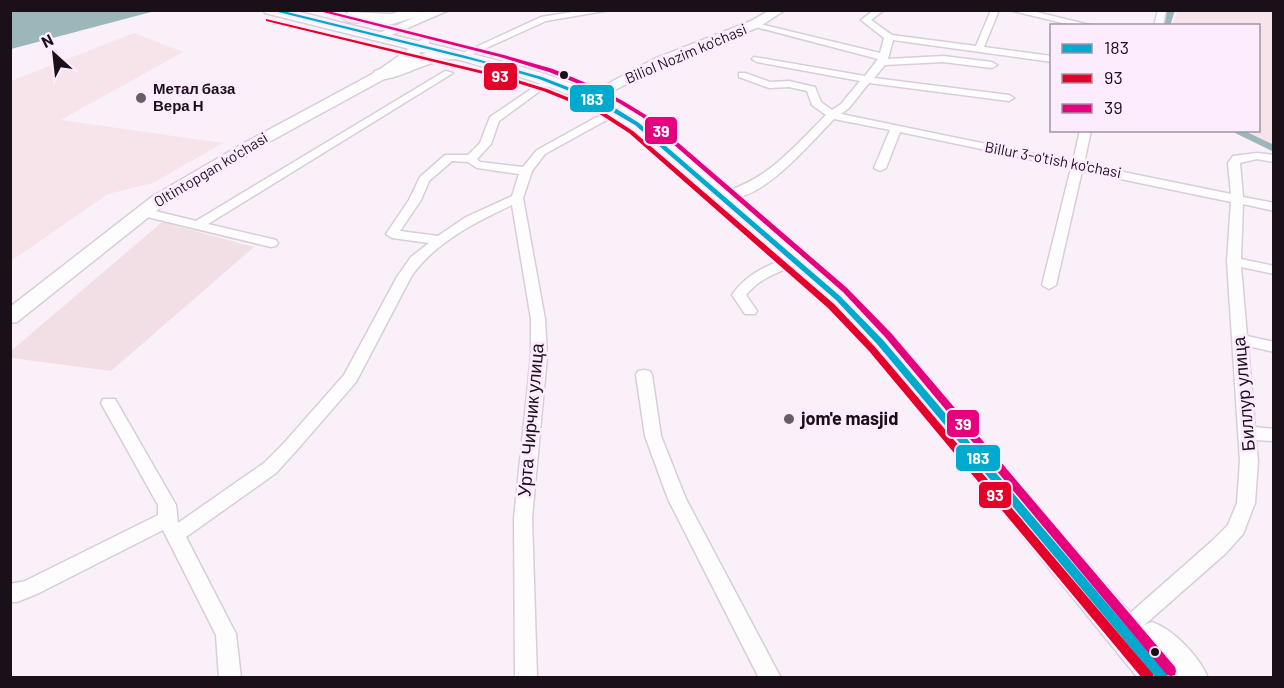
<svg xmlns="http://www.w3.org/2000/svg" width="1284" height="688" font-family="Barlow,sans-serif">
<rect width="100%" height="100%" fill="#faf0fa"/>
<!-- industrial -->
<g fill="#f6e4ea">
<polygon points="1178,11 1273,11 1273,145 1248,131 1258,130 1258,26 1172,25"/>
<polygon points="134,33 183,52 61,120 223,143 153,183 108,194 11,261 11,81"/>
</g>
<!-- education -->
<polygon fill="#f2dfe6" points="162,222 254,247 111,371 11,358 11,351"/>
<!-- water -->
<polygon fill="#9cb7ba" points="11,10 155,10 155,11 11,49"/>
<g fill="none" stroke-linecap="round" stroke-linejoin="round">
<!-- canal -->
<g fill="#9cb7ba" fill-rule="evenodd">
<polygon points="1167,10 1175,10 1170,26 1162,26"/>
<polygon points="1229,130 1243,130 1274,145 1274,152"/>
</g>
<!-- street casing -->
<g stroke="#d8ced8" stroke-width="3">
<g id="street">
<polygon points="585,10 610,10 546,21 471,55 463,53 541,17"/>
<path d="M874,10H884L871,20L892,35L976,46L991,10H999L984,47L1052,56V62L893,40L888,59L943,56L992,62L997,65L992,68L943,62L885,65L874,78L1009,95L1014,98L1009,101L869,83L849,108L841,114L1073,162L1080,130H1091L1084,164L1231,194L1228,163L1233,156L1257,153L1274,155V162L1257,159L1240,163L1243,197L1274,203V211L1243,204L1241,259L1274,266V274L1241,267L1247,336L1274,342V352L1248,346L1255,427L1274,429V441L1256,440L1258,461L1255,503L1243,534L1226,553L1142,627L1135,630L1128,627L1125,621L1128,615L1212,541L1228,525L1237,503L1240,461L1227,261L1231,202L1082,171L1056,285L1049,289L1042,285L1071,168L900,132L886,168L880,171L874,168L890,130L834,119C813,140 760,204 728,197V191C772,175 793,148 826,115L812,105L807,91L789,87L769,88L739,77V73H745L770,82L789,81L815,87L821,102L832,110L841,104L860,81L757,62L752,59L754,57L865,76L878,59L752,26V22L880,53L884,38L861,20Z"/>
<polygon points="1009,10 1028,10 1094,26 1075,26"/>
<polygon points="1158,10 1166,10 1163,26 1154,26"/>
<polygon points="445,71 453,73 208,224 276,240 278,243 276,246 271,247 139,215 137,212 143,208 196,221"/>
<path d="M549,77L554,80L552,82L499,121L491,144L477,159L480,162L523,167L537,150L595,118L621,110L626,113L603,122L545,154L532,171L523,198L545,319L547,356L532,518L537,678H515L514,518L531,356V319L512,205C474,223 435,242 411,277L356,382L296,451L276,473L186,537L236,634L241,678H219L216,635L163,530L39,593L17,602H10V584L25,581L158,515V505L101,403L103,399H115L176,505L178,523L264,463L284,443L344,375L397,277L411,257L429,243L392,238L386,234L409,200L420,177L445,155H468L480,143L490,117ZM452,161L468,162L477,168L519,174L512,196L466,217L438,236L400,231L421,200L429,181Z"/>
<path d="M796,256L803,260L801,263C781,271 759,278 746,295L757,311L755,314H745L732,295C746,274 772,262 796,256Z"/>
<polygon points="644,370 650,371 652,375 661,436 686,499 781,678 759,678 668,499 645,436 636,375 638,371"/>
</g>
</g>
<!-- secondary casing -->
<g stroke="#d8ced8" stroke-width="3">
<g id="secondary">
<polygon points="431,10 449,10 380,40 372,40 370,37"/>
<polygon points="770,10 785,10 759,27 664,65 597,99 592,100 585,96 654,59 751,21"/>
<polygon points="424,38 430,42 413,60 386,78 258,148 165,204 17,322 10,323 10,307 153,196 246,142 376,72"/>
</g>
</g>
<!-- highway casing -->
<g stroke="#d8ced8" stroke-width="3">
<g id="highway">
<path d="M263,10H291C342,23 392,35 443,47C516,65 579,78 644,120L847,292L890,336L1142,626L1152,622C1174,630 1199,656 1208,678H1138L870,348L829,304L630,128C583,97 536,80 481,66C472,64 459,58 450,59C428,60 393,83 375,79L372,75L375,71L426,53L265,13Z"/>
<polygon points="405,10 431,10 429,13 392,24 349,22 341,17 349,12 391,14"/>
</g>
</g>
<!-- street -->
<use href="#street" fill="#fefdfe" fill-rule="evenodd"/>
<!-- secondary -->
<use href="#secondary" fill="#fefdfe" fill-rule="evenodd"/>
<!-- highway -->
<use href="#highway" fill="#fefdfe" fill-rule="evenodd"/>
<!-- bus-1 casing -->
<g stroke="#fdecfe" stroke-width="4">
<polygon id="bus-1" points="270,10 279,10 466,56 542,77 591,96 615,108 639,123 840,296 883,340 1167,674 1168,678 1156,678 877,344 836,300 635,125 611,111 587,98 539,79 488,64"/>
</g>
<!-- bus-2 casing -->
<g stroke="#fdecfe" stroke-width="4">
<polygon id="bus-2" points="266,19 508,77 547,89 602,111 633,131 834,304 875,347 1153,674 1154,678 1142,678 869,351 828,308 629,133 598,113 543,91 504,79 266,21"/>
</g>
<!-- bus-3 casing -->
<g stroke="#fdecfe" stroke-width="4">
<polygon id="bus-3" points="315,10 324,10 504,55 553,69 600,89 623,101 646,115 847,288 891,333 1175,667 1176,671 1175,675 1171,676 1167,675 885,337 843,292 642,117 619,103 596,91 549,72 500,57"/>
</g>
<!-- bus-1 -->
<use href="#bus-1" fill="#00a9ce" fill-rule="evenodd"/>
<!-- bus-2 -->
<use href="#bus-2" fill="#e4002b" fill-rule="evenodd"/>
<!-- bus-3 -->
<use href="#bus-3" fill="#e5007d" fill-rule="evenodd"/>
</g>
<!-- markers -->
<g fill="#19101a" stroke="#fdecfe" stroke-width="2">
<circle cx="564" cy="75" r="5"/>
<circle cx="1155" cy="652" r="5"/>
</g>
<g fill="#685e68" stroke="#fdecfe" stroke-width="2">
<circle cx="141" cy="98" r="6"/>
<circle cx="789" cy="419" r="6"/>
</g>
<g text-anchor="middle" stroke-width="6" stroke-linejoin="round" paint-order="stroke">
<!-- far-street labels -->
<g font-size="15" fill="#19101a" stroke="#fdecfe">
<text transform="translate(686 54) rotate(-23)" y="5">Biliol Nozim ko'chasi</text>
<text transform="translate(1053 160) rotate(11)" y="5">Billur 3-o'tish ko'chasi</text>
<text transform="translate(211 170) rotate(-31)" y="5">Oltintopgan ko'chasi</text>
</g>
<!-- far-poi labels -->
<g font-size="15" font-weight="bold" fill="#19101a" stroke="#fdecfe" text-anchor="start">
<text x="153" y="94">Метал база<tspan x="153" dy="17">Вера Н</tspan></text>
</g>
<!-- street labels -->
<g font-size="18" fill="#19101a" stroke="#fdecfe">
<text transform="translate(1244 394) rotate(-95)" y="6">Биллур улица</text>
<text transform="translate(531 420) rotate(-85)" y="6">Урта Чирчик улица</text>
</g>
<!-- poi labels -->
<g font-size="18" font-weight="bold" fill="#19101a" stroke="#fdecfe" text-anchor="start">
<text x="801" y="425">jom'e masjid</text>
</g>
</g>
<g stroke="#fdecfe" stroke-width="2">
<rect x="483" y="62" width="35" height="29" rx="6" fill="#e4002b"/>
<rect x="569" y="84" width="46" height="29" rx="6" fill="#00a9ce"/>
<rect x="644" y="116" width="34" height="29" rx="6" fill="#e5007d"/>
<rect x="946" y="409" width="34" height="29" rx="6" fill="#e5007d"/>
<rect x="955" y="444" width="46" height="28" rx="6" fill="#00a9ce"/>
<rect x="978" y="481" width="34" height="28" rx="6" fill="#e4002b"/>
</g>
<g font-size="16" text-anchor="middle" font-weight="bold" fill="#fff">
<text x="500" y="82">93</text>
<text x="592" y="105">183</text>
<text x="661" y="137">39</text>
<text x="963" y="430">39</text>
<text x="978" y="464">183</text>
<text x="995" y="501">93</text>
</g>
<!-- border -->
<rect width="1284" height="688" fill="none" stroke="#19101a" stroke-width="24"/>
<!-- legend -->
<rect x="1050" y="24" width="210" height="108" fill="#fdecfe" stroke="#a294a3" stroke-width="1.5"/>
<rect x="1062" y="44" width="30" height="9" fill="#00a9ce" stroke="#a294a3" stroke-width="1.5"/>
<text x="1104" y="54" font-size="18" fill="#19101a">183</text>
<rect x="1062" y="74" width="30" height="9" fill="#e4002b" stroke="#a294a3" stroke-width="1.5"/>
<text x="1104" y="84" font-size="18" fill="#19101a">93</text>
<rect x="1062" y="104" width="30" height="9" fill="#e5007d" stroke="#a294a3" stroke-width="1.5"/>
<text x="1104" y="114" font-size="18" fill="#19101a">39</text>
<!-- north arrow -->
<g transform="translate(54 54) rotate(333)" stroke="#fdecfe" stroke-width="4.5" paint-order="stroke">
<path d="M0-4.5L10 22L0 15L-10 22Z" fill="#19101a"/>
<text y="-9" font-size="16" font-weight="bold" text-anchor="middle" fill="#19101a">N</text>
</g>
</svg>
